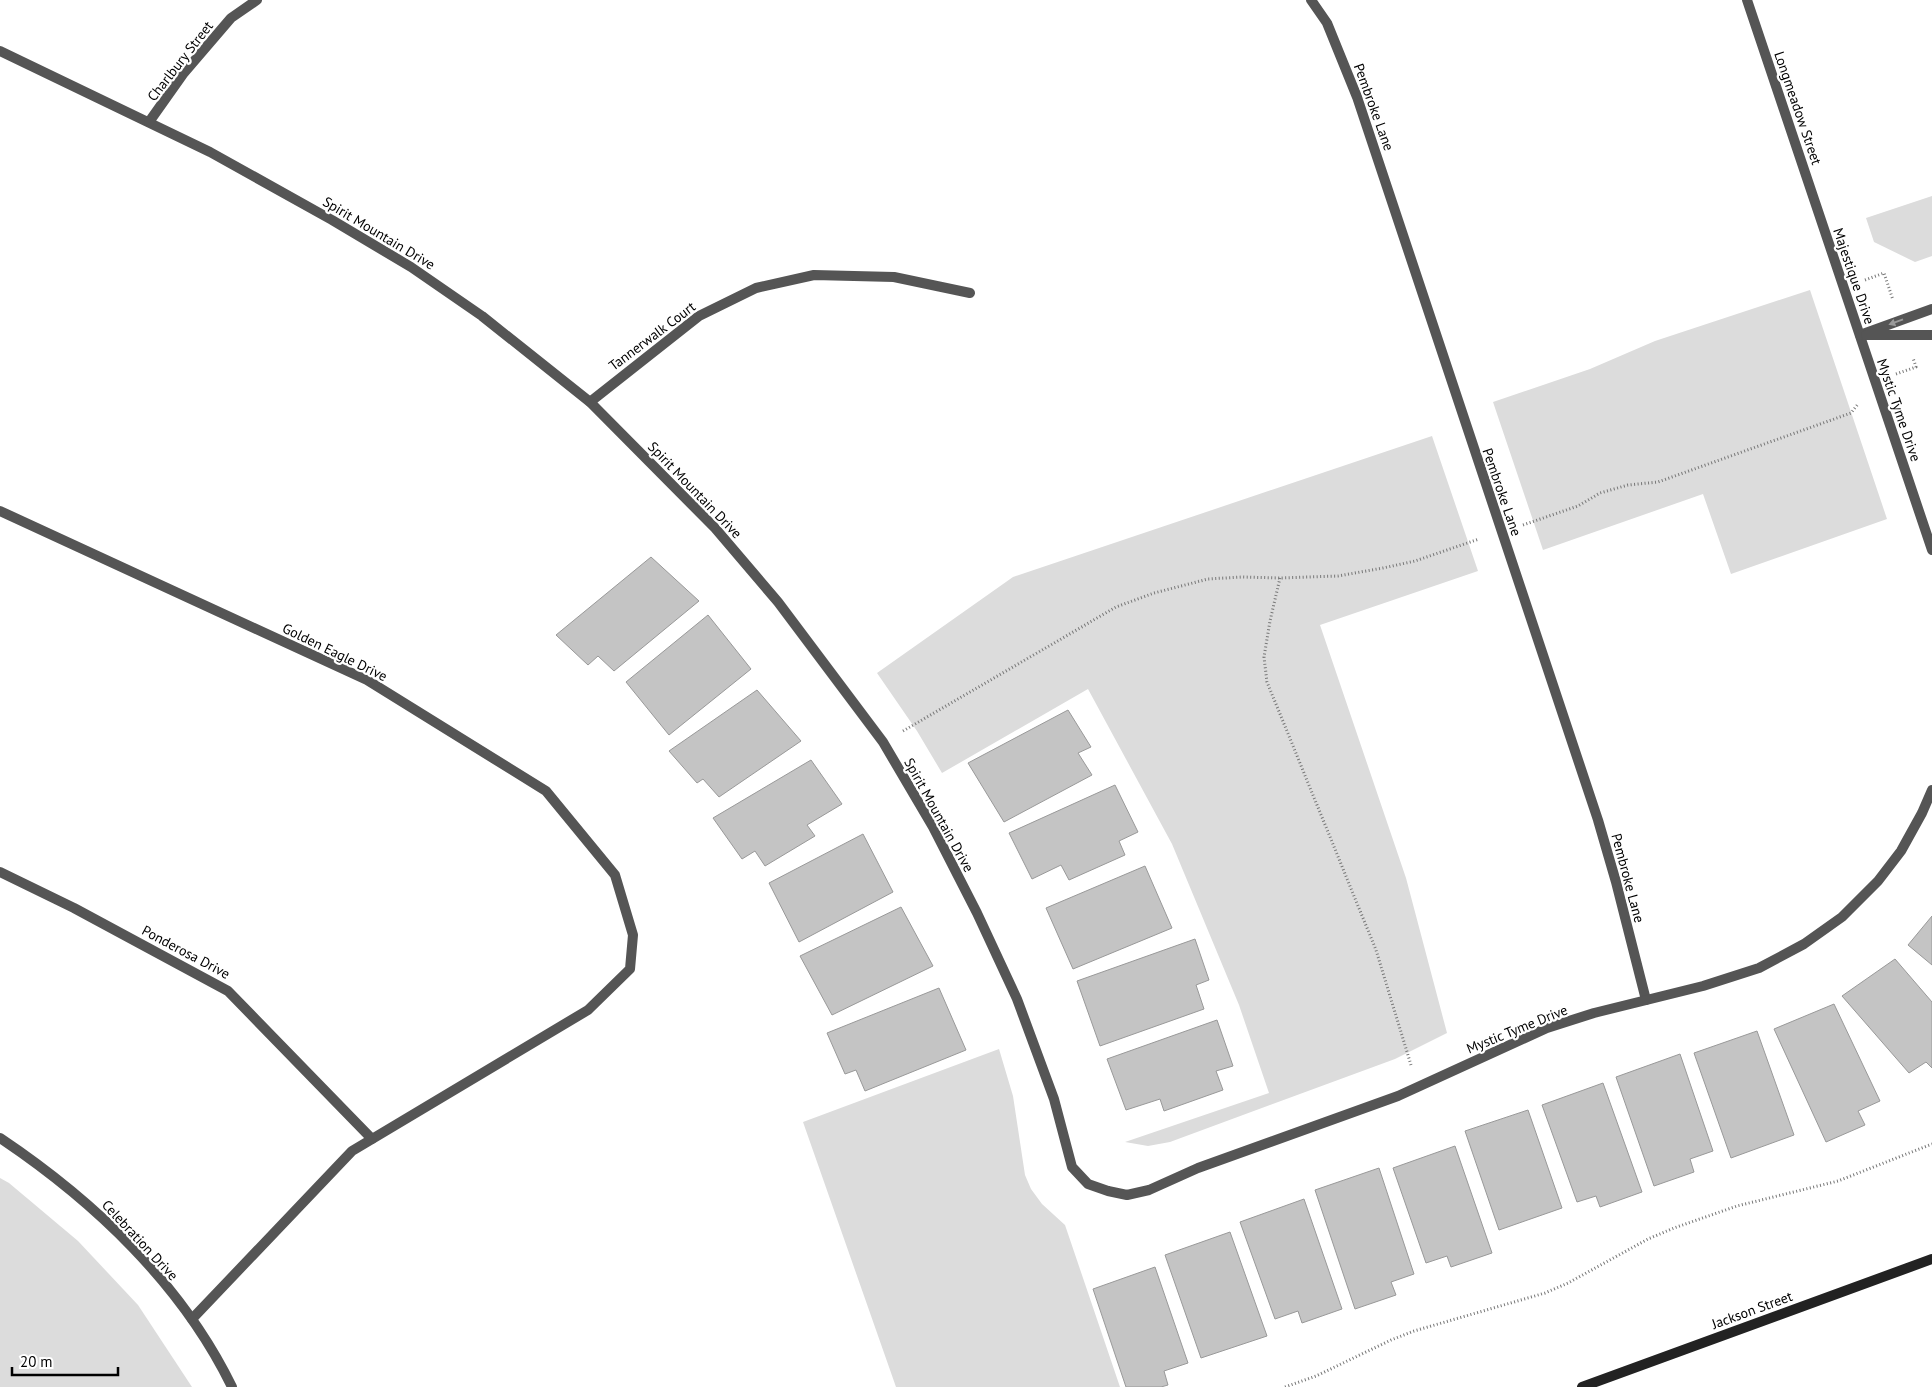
<svg xmlns="http://www.w3.org/2000/svg" width="1932" height="1387" font-family="'PT Sans',sans-serif">
<rect width="100%" height="100%" fill="#fff"/>
<!-- green -->
<g fill="#dcdcdc">
<polygon points="1932,196 1932,256 1915,262 1874,242 1866,218"/>
<polygon points="1810,290 1887,519 1731,574 1703,494 1543,550 1493,402 1590,369 1655,341"/>
<polygon points="1432,436 1478,571 1320,625 1406,878 1447,1033 1395,1059 1170,1142 1148,1146 1125,1142 1269,1093 1239,1005 1172,844 1088,689 942,773 917,731 877,673 1013,577"/>
<polygon points="999,1049 1013,1096 1025,1175 1031,1189 1042,1204 1065,1225 1120,1387 896,1387 803,1122"/>
<polygon points="0,1178 9,1183 78,1241 138,1305 192,1387 0,1387"/>
</g>
<!-- building -->
<g fill="#c4c4c4" stroke="#999">
<polygon points="651,557 699,601 614,671 598,656 588,665 556,635"/>
<polygon points="708,615 751,669 669,735 626,682"/>
<polygon points="757,690 801,741 719,797 703,779 697,783 669,751"/>
<polygon points="1068,710 1091,747 1078,753 1092,775 1004,822 968,763"/>
<polygon points="811,760 842,804 807,825 815,836 765,866 755,851 742,859 713,818"/>
<polygon points="1115,785 1138,832 1119,841 1125,855 1069,880 1061,865 1032,879 1009,833"/>
<polygon points="863,834 893,892 799,942 769,883"/>
<polygon points="1145,866 1172,928 1073,969 1046,908"/>
<polygon points="901,907 933,966 832,1015 800,956"/>
<polygon points="1932,916 1932,965 1908,945"/>
<polygon points="1195,939 1209,980 1196,985 1204,1009 1100,1046 1077,981"/>
<polygon points="1895,959 1932,1002 1932,1068 1926,1062 1909,1073 1842,996"/>
<polygon points="939,988 966,1050 865,1091 856,1070 845,1074 827,1033"/>
<polygon points="1834,1004 1880,1101 1858,1111 1865,1125 1826,1142 1774,1029"/>
<polygon points="1217,1020 1233,1066 1216,1071 1223,1090 1164,1111 1160,1099 1126,1110 1107,1059"/>
<polygon points="1757,1031 1794,1135 1731,1158 1694,1053"/>
<polygon points="1680,1054 1713,1151 1690,1159 1694,1172 1654,1186 1616,1077"/>
<polygon points="1603,1083 1642,1192 1600,1207 1596,1196 1577,1202 1542,1105"/>
<polygon points="1528,1110 1562,1208 1499,1230 1465,1131"/>
<polygon points="1455,1146 1492,1253 1451,1267 1447,1256 1426,1263 1393,1168"/>
<polygon points="1379,1168 1414,1274 1391,1282 1396,1295 1355,1309 1315,1190"/>
<polygon points="1304,1199 1342,1309 1302,1323 1298,1311 1275,1319 1240,1222"/>
<polygon points="1230,1232 1267,1336 1201,1358 1165,1255"/>
<polygon points="1155,1267 1188,1363 1164,1371 1168,1385 1161,1387 1126,1387 1093,1289"/>
</g>
<g fill="none" stroke-linecap="round" stroke-linejoin="round">
<!-- path -->
<g stroke="#777" stroke-width="3" stroke-dasharray="1 2.5" stroke-linecap="butt">
<polyline points="1865,280 1884,273 1893,300"/>
<polyline points="1896,374 1916,367 1913,358"/>
<polyline points="1523,525 1578,506 1600,493 1628,485 1658,482 1851,413 1858,404"/>
<polyline points="1280,578 1270,621 1264,657 1267,682 1376,950 1411,1065"/>
<polyline points="903,731 1116,607 1154,593 1208,579 1242,577 1280,578 1338,576 1383,568 1415,561 1479,539"/>
<polyline points="1285,1387 1316,1376 1391,1340 1414,1331 1545,1293 1568,1283 1648,1239 1674,1228 1737,1206 1838,1181 1932,1144"/>
</g>
<!-- minor -->
<g stroke="#555" stroke-width="10">
<polyline points="1311,0 1327,23 1357,97 1598,820 1616,882 1646,1000"/>
<polyline points="1747,0 1932,550"/>
<polyline points="0,51 210,152 332,220 411,267 482,316 590,402 715,528 778,602 883,742 933,827 977,913 1017,999 1054,1099 1072,1167 1088,1184 1108,1191 1127,1195 1149,1190 1198,1168 1398,1096 1547,1028 1594,1013 1703,986 1759,968 1804,944 1842,917 1878,881 1901,851 1922,813 1932,790"/>
<polyline points="149,122 183,74 231,18 257,0"/>
<polyline points="1860,335 1932,309"/>
<polyline points="1866,335 1932,335"/>
<polyline points="590,402 699,316 756,288 814,275 894,277 970,293"/>
<polyline points="0,511 367,680 546,791 615,875 633,935 630,969 588,1010 352,1151 192,1319"/>
<polyline points="0,872 74,908 228,991 372,1139"/>
<path d="M0,1138C94,1201 182,1284 232,1387"/>
</g>
<!-- secondary -->
<polyline stroke="#222" stroke-width="10" points="1582,1387 1932,1259"/>
</g>
<!-- one-way arrows -->
<defs><path id="oneway-solid" d="M-6-.8H1V-3.2L6.5 0L1 3.2V.8H-6Z" transform="scale(1.25)"/></defs>
<use fill="#999" href="#oneway-solid" transform="translate(1896 322) rotate(160)"/>
<g text-anchor="middle" stroke-width="4.5" stroke-linejoin="round" paint-order="stroke">
<!-- street labels -->
<g font-size="14" fill="#000" stroke="#fff">
<text transform="translate(180 61) rotate(-52)" y="5">Charlbury Street</text>
<text transform="translate(1374 107) rotate(70)" y="5">Pembroke Lane</text>
<text transform="translate(1798 108) rotate(71)" y="5">Longmeadow Street</text>
<text transform="translate(379 233) rotate(31)" y="5">Spirit Mountain Drive</text>
<text transform="translate(1854 276) rotate(71)" y="5">Majestique Drive</text>
<text transform="translate(652 336) rotate(-37)" y="5">Tannerwalk Court</text>
<text transform="translate(1899 410) rotate(71)" y="5">Mystic Tyme Drive</text>
<text transform="translate(695 490) rotate(46)" y="5">Spirit Mountain Drive</text>
<text transform="translate(1502 492) rotate(71)" y="5">Pembroke Lane</text>
<text transform="translate(335 652) rotate(26)" y="5">Golden Eagle Drive</text>
<text transform="translate(939 815) rotate(61)" y="5">Spirit Mountain Drive</text>
<text transform="translate(1628 878) rotate(75)" y="5">Pembroke Lane</text>
<text transform="translate(186 952) rotate(28)" y="5">Ponderosa Drive</text>
<text transform="translate(1517 1029) rotate(-22)" y="5">Mystic Tyme Drive</text>
<text transform="translate(140 1240) rotate(47)" y="5">Celebration Drive</text>
<text transform="translate(1752 1310) rotate(-20)" y="5">Jackson Street</text>
</g>
</g>
<!-- scale -->
<path d="M12 1367v8h106v-8" fill="none" stroke="#000000" stroke-width="2.5"/>
<text x="20" y="1367" font-size="15" fill="#000000" stroke="#ffffff" stroke-width="4" paint-order="stroke">20 m</text>
</svg>
